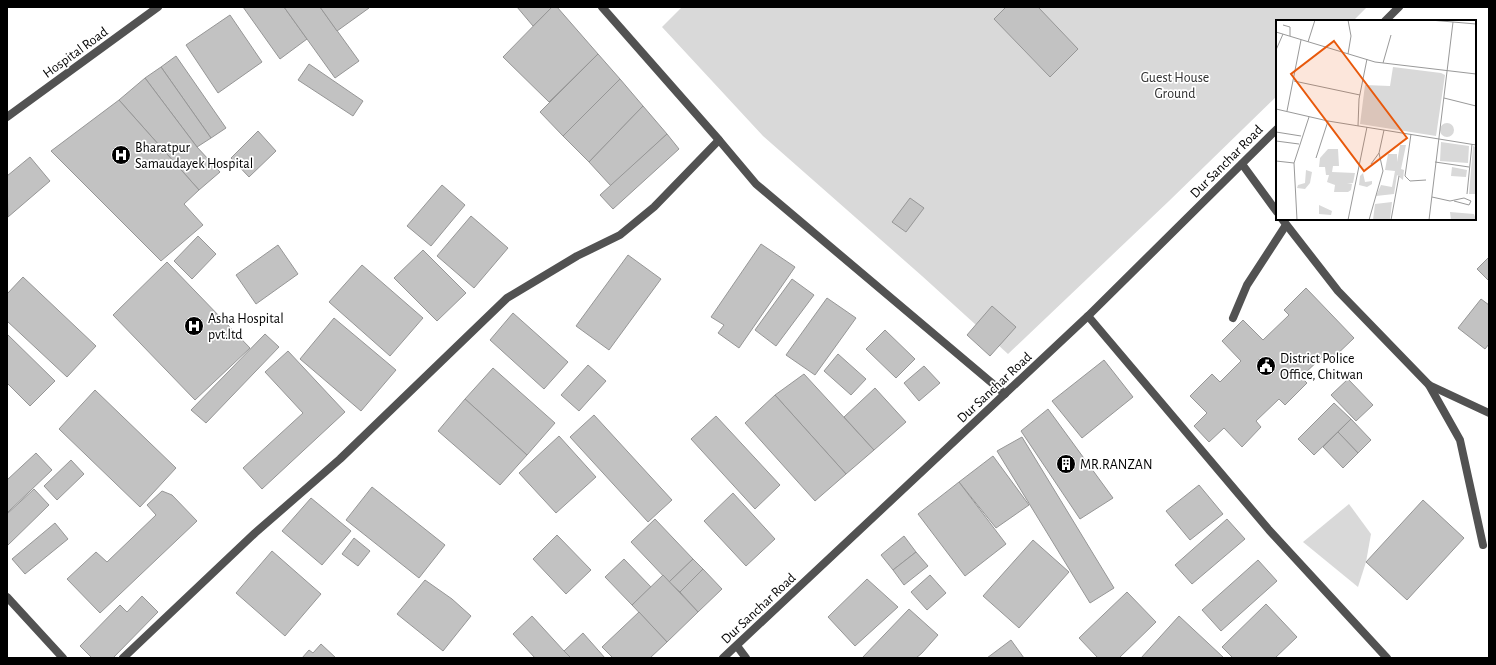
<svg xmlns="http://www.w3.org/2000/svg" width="1496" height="665" font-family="'Alegreya Sans',sans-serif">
<rect width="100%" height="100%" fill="#fff"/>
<!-- green -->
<g fill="#d9d9d9">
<polygon points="682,7 1367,7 1353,21 1277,21 1277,96 1169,201 1008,354 922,276 763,136 662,27"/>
<polygon points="1349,504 1371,534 1366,562 1358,587 1303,542"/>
</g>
<!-- building -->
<g fill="#c2c2c2" stroke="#969696">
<polygon points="243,7 284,7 307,39 280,59"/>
<polygon points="284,7 320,7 359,61 335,78"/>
<polygon points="320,7 369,7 369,8 337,31"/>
<polygon points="517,7 552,7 533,26"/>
<polygon points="552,7 557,7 598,54 549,102 503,57"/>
<polygon points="1006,7 1038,7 1078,49 1050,77 994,19"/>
<polygon points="230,15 262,62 218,93 186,45"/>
<polygon points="598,54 620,79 563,136 540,112"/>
<polygon points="176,56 226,128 211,138 161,67"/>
<polygon points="309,64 363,101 353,116 298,80"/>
<polygon points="161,67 211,138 197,147 145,78"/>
<polygon points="145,78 197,147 220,172 199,190 119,100"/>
<polygon points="620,79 643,106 589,162 563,136"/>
<polygon points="119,100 199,190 184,204 203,225 161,261 51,151"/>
<polygon points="643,106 667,134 611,186 589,162"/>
<polygon points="258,131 276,151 249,177 231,158"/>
<polygon points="667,134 679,149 613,209 600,195"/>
<polygon points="30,157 50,181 8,217 7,176"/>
<polygon points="442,185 465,205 431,246 407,226"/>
<polygon points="910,198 924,208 906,232 892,222"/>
<polygon points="471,216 508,248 474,288 437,256"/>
<polygon points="198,236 216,254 192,279 174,261"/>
<polygon points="761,244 795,267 739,348 718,333 724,325 711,317"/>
<polygon points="278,245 298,274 256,304 236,275"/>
<polygon points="423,250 466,293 437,321 394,278"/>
<polygon points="628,255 661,279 609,350 576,326"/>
<polygon points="1489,257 1489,281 1477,269"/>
<polygon points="167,262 250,348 195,400 113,315"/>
<polygon points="362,265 423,318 390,356 329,302"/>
<polygon points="23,277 96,346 67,377 7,321 7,294"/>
<polygon points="792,279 814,295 776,346 755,330"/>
<polygon points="1306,288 1354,338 1330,361 1324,355 1301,377 1307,383 1285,405 1279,399 1256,421 1261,427 1242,447 1224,428 1209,442 1194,426 1207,413 1190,396 1212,374 1220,382 1241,361 1222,341 1243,320 1263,340 1289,315 1284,310"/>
<polygon points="827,298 856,318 815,375 786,355"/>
<polygon points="1481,299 1489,305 1489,344 1485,349 1458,328"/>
<polygon points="992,306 1016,327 990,356 967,335"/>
<polygon points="513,313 568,362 544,389 490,340"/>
<polygon points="334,318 396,370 361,411 300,359"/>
<polygon points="885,330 915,359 896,378 866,349"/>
<polygon points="7,334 55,381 30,406 7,383"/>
<polygon points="265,334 279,347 206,423 191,410"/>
<polygon points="288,351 345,412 262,489 243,468 303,413 265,372"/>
<polygon points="838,354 866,379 851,395 824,371"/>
<polygon points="1104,360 1133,397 1082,438 1052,401"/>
<polygon points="588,365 606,381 579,411 561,395"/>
<polygon points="924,366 940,383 919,401 904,383"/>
<polygon points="493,368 555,423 527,455 465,399"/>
<polygon points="804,374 874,450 846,474 775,395"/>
<polygon points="1348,379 1373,405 1356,421 1331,395"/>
<polygon points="875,388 906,422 874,450 844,417"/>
<polygon points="95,390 176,468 140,507 59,429"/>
<polygon points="775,395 846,474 815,501 745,423"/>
<polygon points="465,399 527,455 500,485 438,431"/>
<polygon points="1334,403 1351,419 1314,455 1298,439"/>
<polygon points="1048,409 1113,498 1080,519 1021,431"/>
<polygon points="594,415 672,500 648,522 570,437"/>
<polygon points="716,416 780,485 755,509 691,439"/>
<polygon points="1351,419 1371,440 1358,453 1338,432"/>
<polygon points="1338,432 1358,453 1343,468 1323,447"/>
<polygon points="559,436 596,477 556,513 519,473"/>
<polygon points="1022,437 1114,588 1090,603 997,451"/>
<polygon points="36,453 52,470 7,513 7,480"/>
<polygon points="993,456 1029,505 996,528 959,482"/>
<polygon points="71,460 84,474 57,500 44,486"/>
<polygon points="959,482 1006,544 965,576 918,514"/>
<polygon points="1199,485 1223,514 1190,540 1166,511"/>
<polygon points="372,487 445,545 419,578 346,520"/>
<polygon points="34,489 49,505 7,546 7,514"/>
<polygon points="162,491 172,495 197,521 100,613 67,579 96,552 107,562 156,515 147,505"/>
<polygon points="733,493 775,539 746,566 704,521"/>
<polygon points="311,498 351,531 322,565 282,531"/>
<polygon points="1423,500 1464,538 1407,600 1366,562"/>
<polygon points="655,519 693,559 669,582 631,542"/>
<polygon points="1227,519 1245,539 1192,584 1175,565"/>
<polygon points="55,523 68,539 25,574 12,559"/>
<polygon points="557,535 591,570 566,594 533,559"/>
<polygon points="904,536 916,552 893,570 881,555"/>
<polygon points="354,538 370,551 358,566 342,554"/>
<polygon points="1033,540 1069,572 1019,628 983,596"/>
<polygon points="272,551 321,594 285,636 236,593"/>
<polygon points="916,552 928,566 904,585 893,570"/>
<polygon points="624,559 651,587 632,605 605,577"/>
<polygon points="693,559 703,569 680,592 669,582"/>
<polygon points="1258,560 1277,581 1221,631 1202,610"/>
<polygon points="703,569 722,589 698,612 680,592"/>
<polygon points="663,575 698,612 667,642 632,605"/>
<polygon points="930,575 946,593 927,610 911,592"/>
<polygon points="867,579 898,607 855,646 828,617"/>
<polygon points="425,580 452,599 471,616 443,651 397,614"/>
<polygon points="1127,592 1156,622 1119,658 1098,658 1079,638"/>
<polygon points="142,596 158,612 113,658 92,658 80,646 120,605 127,612"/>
<polygon points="1266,604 1297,637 1275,658 1233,658 1222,647"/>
<polygon points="909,609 938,635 922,653 916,658 862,658"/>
<polygon points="639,612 667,642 650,658 613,658 602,647"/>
<polygon points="532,616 564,651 571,658 535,658 513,634"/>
<polygon points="1179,616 1223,657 1223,658 1141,658"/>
<polygon points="583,633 605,658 571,658 564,651"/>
<polygon points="1011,640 1024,658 987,658"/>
<polygon points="321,644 336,658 302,658 309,650 313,653"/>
</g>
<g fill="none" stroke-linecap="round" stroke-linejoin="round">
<!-- service -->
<g stroke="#525252" stroke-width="8">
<polyline points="1242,164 1277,212"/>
<polyline points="1282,219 1338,291 1429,385 1489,413"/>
<polyline points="1233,318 1247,285 1286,225"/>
<polyline points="1429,385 1460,440 1483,545"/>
</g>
<!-- minor -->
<g stroke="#525252" stroke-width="8">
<polyline points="602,7 719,140 756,184 1005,394"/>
<polyline points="1385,21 1399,7"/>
<polyline points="1088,316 1269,530 1387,658"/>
<polyline points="7,597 63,658"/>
<polyline points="737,646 746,658"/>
<polyline points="123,658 255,533 340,459 507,298 577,256 620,235 654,207 719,140"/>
<polyline points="723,658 1088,316 1277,129"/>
</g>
<!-- tertiary -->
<polyline stroke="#525252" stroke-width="8" points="7,117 158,7"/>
</g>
<!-- icons -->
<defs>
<g id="hospital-disc" transform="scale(1)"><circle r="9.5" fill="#000" stroke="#fff"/><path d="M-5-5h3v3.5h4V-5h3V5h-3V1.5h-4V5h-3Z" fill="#fff"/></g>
<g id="civic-disc" transform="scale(1)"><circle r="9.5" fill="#000" stroke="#fff"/><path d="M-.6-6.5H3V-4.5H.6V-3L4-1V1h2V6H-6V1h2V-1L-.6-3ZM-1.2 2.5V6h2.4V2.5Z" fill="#fff"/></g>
<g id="building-disc" transform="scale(1)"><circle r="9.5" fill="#000" stroke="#fff"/><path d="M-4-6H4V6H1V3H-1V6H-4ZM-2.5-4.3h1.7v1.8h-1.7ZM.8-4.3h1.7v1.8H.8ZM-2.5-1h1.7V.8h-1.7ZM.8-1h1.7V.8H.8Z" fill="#fff"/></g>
</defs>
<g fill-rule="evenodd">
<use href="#hospital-disc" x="121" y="155"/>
<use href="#hospital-disc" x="194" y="326"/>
<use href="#civic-disc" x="1266" y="366"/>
<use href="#building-disc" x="1066" y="464"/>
</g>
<g text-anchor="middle" stroke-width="3.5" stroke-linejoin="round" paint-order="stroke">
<!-- street labels -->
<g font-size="14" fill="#000" stroke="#fff">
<text transform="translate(75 52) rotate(-36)" y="5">Hospital Road</text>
<text transform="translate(1226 161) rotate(-45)" y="5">Dur Sanchar Road</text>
<text transform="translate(994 387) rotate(-43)" y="5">Dur Sanchar Road</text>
<text transform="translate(758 608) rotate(-43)" y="5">Dur Sanchar Road</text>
</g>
<!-- park labels -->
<g font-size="14" fill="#303030" stroke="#fff">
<text x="1175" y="82">Guest House<tspan x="1175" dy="16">Ground</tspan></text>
</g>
<!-- poi labels -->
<g font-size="14" fill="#000" stroke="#fff" text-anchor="start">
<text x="135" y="152">Bharatpur<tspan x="135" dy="16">Samaudayek Hospital</tspan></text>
<text x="208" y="323">Asha Hospital<tspan x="208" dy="16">pvt.ltd</tspan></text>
<text x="1280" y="363">District Police<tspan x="1280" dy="16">Office, Chitwan</tspan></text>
<text x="1080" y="469">MR.RANZAN</text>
</g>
</g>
<!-- overview -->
<g transform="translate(1276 20)">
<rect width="200" height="200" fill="#fff"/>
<path d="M117,47L165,53L169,55L160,116L84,104L89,65L114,66ZM164 110a7 7 0 1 1 14 0a7 7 0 1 1-14 0ZM165,122L193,126L192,143L164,141ZM124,125H130L125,149L128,150L127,160L121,155L118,174L100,176L105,165L116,167L119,151L109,150L112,134H121V142ZM197,126L200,127V174H193ZM52,129H62L63,146H57L56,152L79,153L77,163L71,164H76L75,170L72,172H58L59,165L51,162L53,155H50L49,147H43L44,138ZM176,147L191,150L190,157L175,156ZM30,150L36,152L34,163L29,169L21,168L22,165L29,163ZM87,153L89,162L96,161V164L91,167L83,165L84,156ZM116,182L114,200H97L99,184ZM43,185L56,191L55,195L43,194ZM174,192L198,194L200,200H175Z" fill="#d9d9d9"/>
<path fill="none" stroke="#999" stroke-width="1" d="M72,0L75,16L72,34M154,0L200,4M7,5L14,7V16M0,12L99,42L200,54M32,22L39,0M0,30L7,14M107,43L115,15M18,61L84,75M168,78L200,86M0,89L52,101L200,125M11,91L25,20M82,106L83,79L91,39M0,112L25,116M135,114L129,156L134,161L150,160M0,121L23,124M40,138L52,101M0,141L18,143M159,142L193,147M95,144L103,133M191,174L196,124M156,177L174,181L188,178L195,181L193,185L178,181M21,200L18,143L33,97M72,200L91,107M93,200L107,151L103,133L108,110M115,200L123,156M153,200L177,2"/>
<path fill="#e8590c" fill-opacity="0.15" stroke="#e8590c" stroke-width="2" d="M58,21L131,118L88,151L15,54Z"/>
<rect width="200" height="200" fill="none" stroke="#000" stroke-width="2"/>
</g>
<!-- border -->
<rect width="1496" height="665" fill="none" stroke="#000000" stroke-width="16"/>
</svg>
